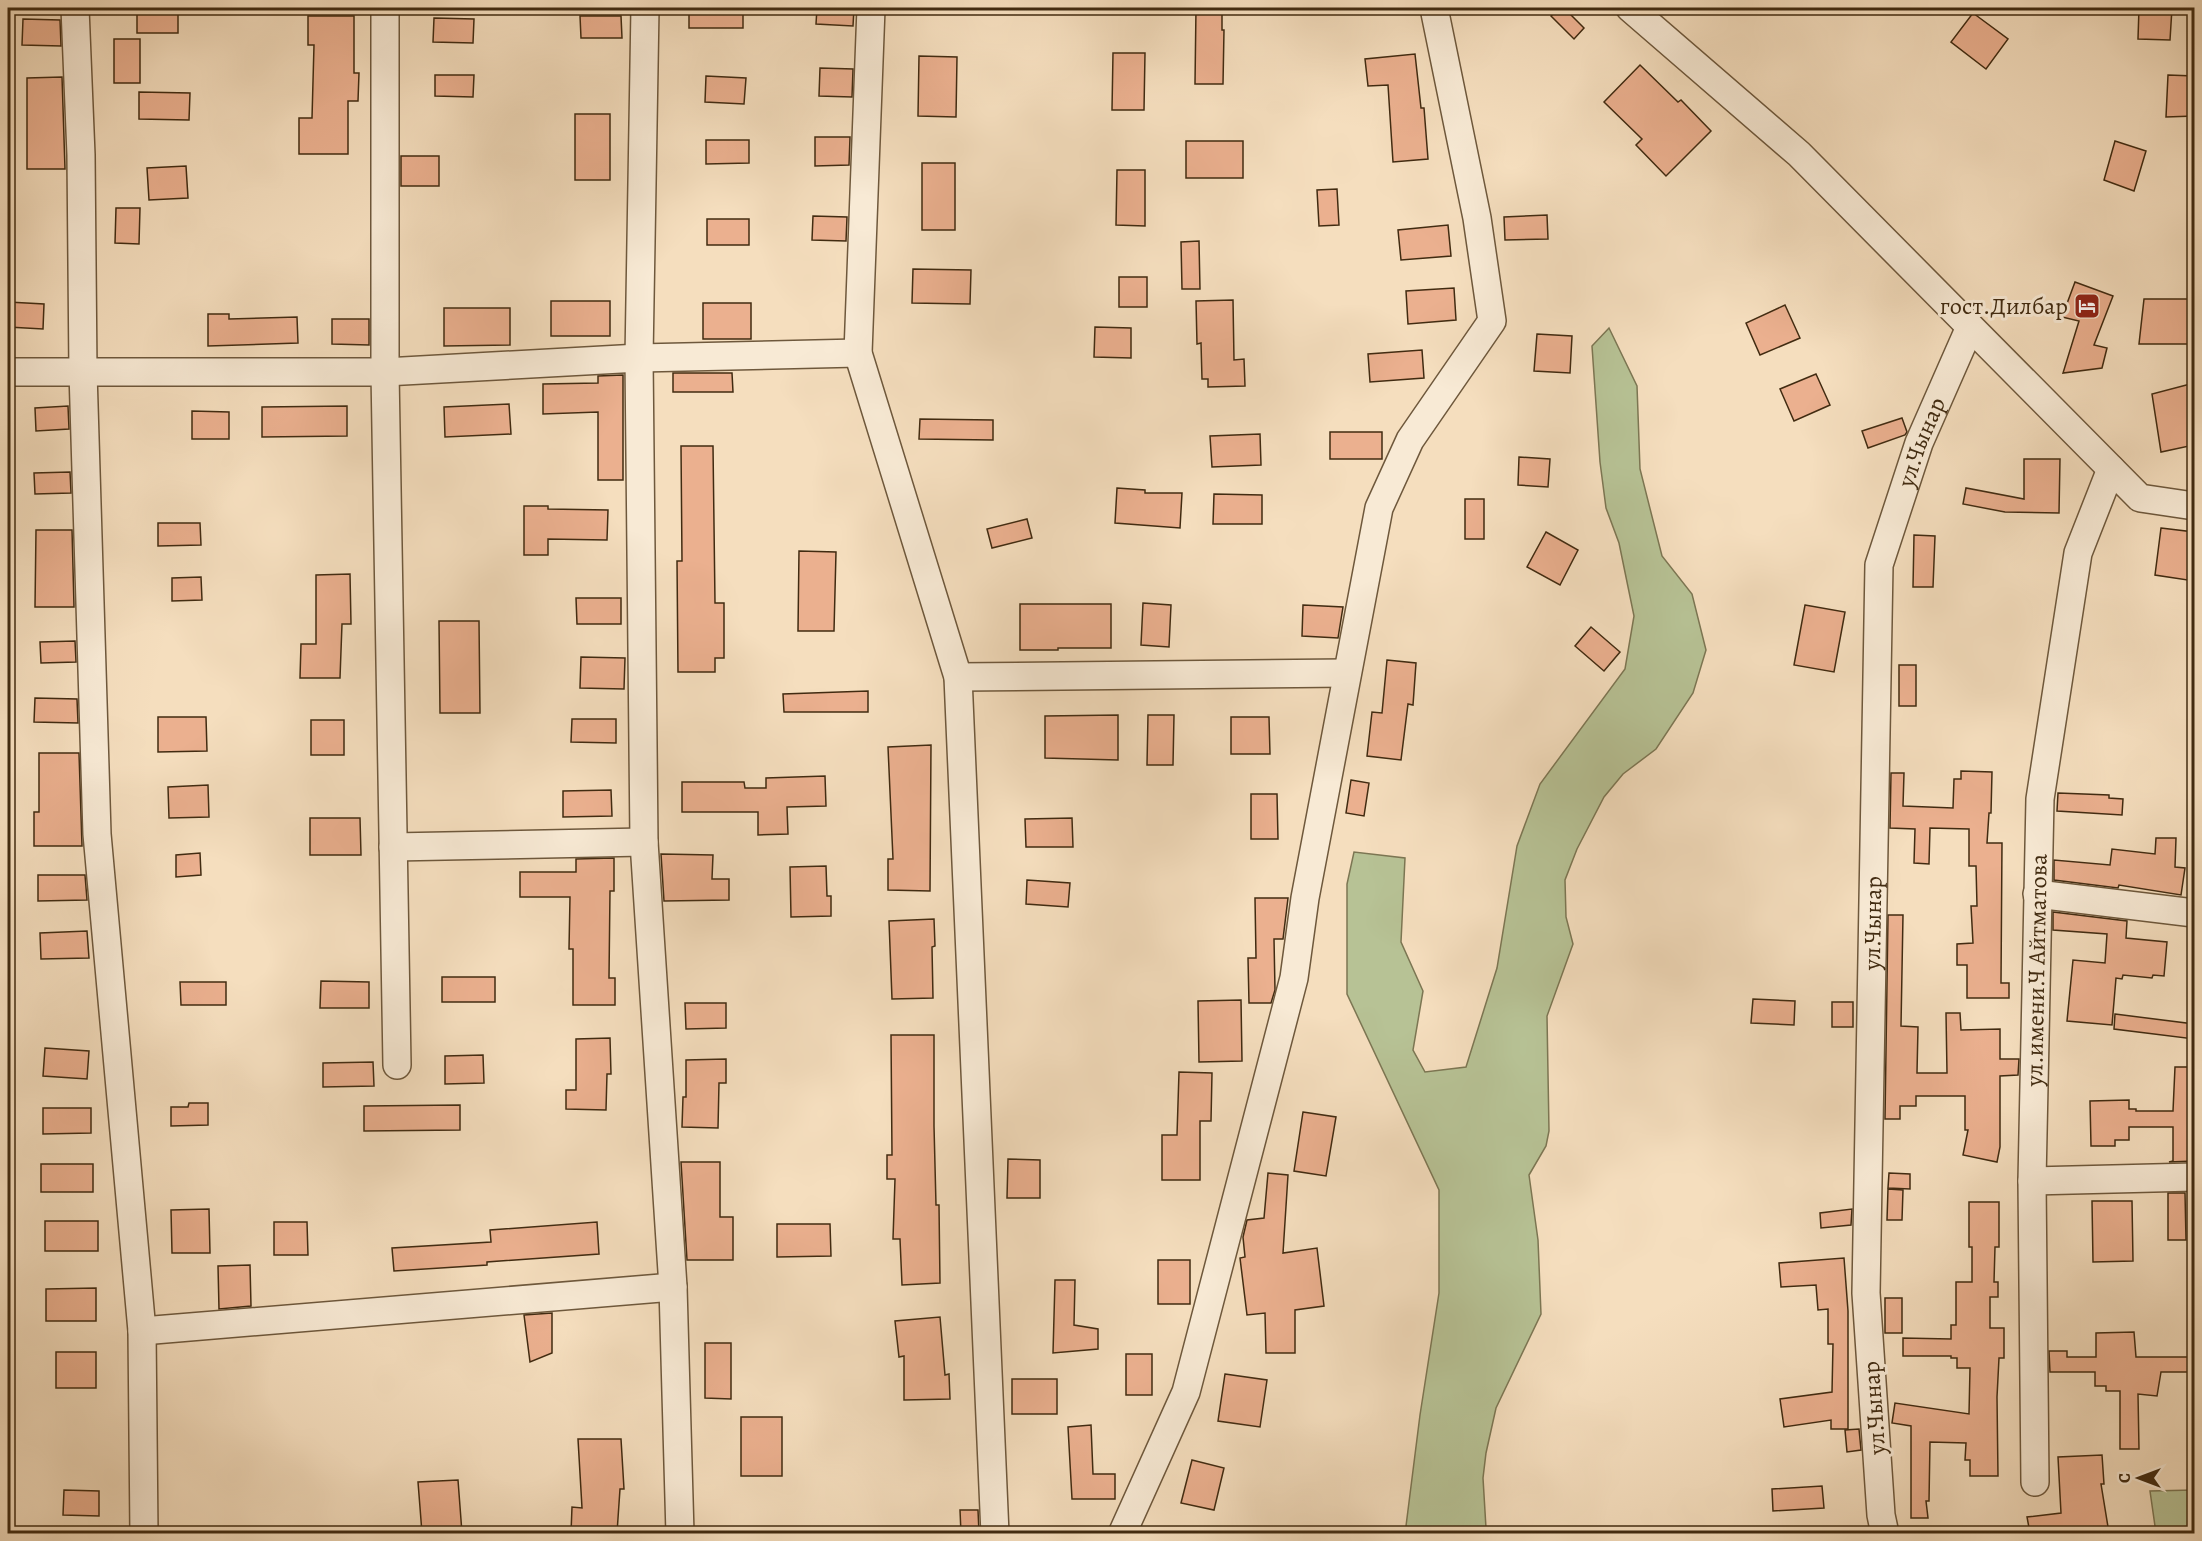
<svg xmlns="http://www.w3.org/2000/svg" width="2202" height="1541" font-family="Alegreya,serif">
<rect width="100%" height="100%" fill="#f5debe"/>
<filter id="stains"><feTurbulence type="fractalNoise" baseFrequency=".00333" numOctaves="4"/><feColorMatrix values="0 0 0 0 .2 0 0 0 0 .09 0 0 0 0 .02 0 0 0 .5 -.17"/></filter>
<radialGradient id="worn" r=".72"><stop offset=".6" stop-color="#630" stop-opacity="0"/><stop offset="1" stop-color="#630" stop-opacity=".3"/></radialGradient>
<!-- green -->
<g fill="#b7c295" stroke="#7c7653" stroke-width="1.5">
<polygon points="1609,328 1637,386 1640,469 1662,556 1692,594 1706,650 1693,693 1656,749 1623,774 1604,797 1577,849 1565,880 1566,917 1573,944 1547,1016 1549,1131 1546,1146 1529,1175 1538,1240 1541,1314 1496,1408 1486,1453 1483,1478 1486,1528 1489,1533 1413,1533 1406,1526 1420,1415 1439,1293 1439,1190 1347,994 1347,884 1354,852 1405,858 1401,942 1423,991 1413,1050 1425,1072 1466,1067 1497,968 1517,846 1540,784 1625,669 1634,616 1619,543 1606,508 1600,462 1592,346"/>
<polygon points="2194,1490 2194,1533 2156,1533 2150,1491"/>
</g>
<!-- building -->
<g fill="#ebb08f" stroke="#412b11" stroke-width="1.5">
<rect x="137" y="8" width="41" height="25"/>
<rect x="689" y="8" width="54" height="20"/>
<polygon points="817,8 854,8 853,26 816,24"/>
<polygon points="1196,8 1222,8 1222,30 1224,30 1223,84 1195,84"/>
<polygon points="1559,8 1564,8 1584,28 1574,39 1551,16"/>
<polygon points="2139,8 2172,8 2170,40 2138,39"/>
<polygon points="1973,13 2008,39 1986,69 1951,42"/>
<polygon points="308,16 354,16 354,73 359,73 358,101 348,101 348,154 299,154 299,118 312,118 314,45 308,45"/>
<polygon points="580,16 621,16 622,38 581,38"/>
<polygon points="434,18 474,19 473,43 433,42"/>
<polygon points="23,19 60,20 61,46 22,45"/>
<rect x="114" y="39" width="26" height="44"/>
<polygon points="1113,53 1145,53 1144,110 1112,110"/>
<polygon points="1415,54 1421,108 1424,108 1428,159 1393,162 1388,85 1368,86 1365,59"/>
<polygon points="919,56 957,57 956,117 918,116"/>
<polygon points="1640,65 1678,102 1681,100 1711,131 1666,176 1636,145 1642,139 1604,102"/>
<polygon points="820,68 853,69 852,97 819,96"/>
<polygon points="435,75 474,75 473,97 435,96"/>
<polygon points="2168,75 2194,76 2194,116 2166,117"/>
<polygon points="706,76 746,78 744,104 705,102"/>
<polygon points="62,77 65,169 27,169 27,78"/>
<polygon points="139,92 190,93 189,120 139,119"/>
<rect x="575" y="114" width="35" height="66"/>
<polygon points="815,137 850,137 849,165 815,166"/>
<polygon points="706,140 749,140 749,163 706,164"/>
<rect x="1186" y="141" width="57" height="37"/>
<polygon points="2115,141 2146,151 2134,191 2104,180"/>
<rect x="401" y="156" width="38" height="30"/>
<rect x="922" y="163" width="33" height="67"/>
<polygon points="186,166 188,198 149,200 147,168"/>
<polygon points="1117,170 1145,170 1145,226 1116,225"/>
<polygon points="1337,189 1339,225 1319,226 1317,190"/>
<polygon points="116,208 140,208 139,244 115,243"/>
<polygon points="1547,215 1548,239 1505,240 1504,217"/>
<polygon points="813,216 847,217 846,241 812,240"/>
<rect x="707" y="219" width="42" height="26"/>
<polygon points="1448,225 1451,256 1401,260 1398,230"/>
<polygon points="1199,241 1200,289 1182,289 1181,242"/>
<polygon points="913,269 971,270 970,304 912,303"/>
<rect x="1119" y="277" width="28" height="30"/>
<polygon points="2075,282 2113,296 2094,345 2107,348 2102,368 2063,373 2079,321 2062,317"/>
<polygon points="1454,288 1456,320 1408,324 1406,291"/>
<polygon points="2144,299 2194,299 2194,344 2139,344"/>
<polygon points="1233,300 1234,360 1244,359 1245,386 1208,387 1208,379 1202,379 1201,343 1197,344 1196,301"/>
<rect x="551" y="301" width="59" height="35"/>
<polygon points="8,302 44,304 43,329 8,327"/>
<rect x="703" y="303" width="48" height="36"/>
<polygon points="1785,305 1800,338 1760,355 1746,323"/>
<polygon points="444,308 510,308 510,345 444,346"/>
<polygon points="208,314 229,314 229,319 297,317 298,343 208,346"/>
<polygon points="332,319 369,319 369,345 332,344"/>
<polygon points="1095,327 1131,328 1131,358 1094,357"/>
<polygon points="1537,334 1572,336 1570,373 1534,371"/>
<polygon points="1422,350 1424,378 1370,382 1368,354"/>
<polygon points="673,373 732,373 733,392 673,392"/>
<polygon points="1816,374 1830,405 1794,421 1780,389"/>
<polygon points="623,375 623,480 598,480 598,412 543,414 543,384 598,383 598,376"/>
<polygon points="2194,383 2194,445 2161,452 2152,394"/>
<polygon points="509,404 511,434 445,437 444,407"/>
<polygon points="68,406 69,429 36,431 35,408"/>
<polygon points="347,406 347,436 262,437 262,407"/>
<polygon points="192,411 229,412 229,439 192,439"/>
<polygon points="1902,418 1907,432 1905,435 1868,448 1862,431"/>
<polygon points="920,419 993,420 993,440 919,439"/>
<rect x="1330" y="432" width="52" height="27"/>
<polygon points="1260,434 1261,465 1212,467 1210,436"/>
<polygon points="681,446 713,446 715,603 724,603 724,658 715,658 715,672 678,672 677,561 682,561"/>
<polygon points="1519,457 1550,459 1548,487 1518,485"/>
<polygon points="2024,459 2060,459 2059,513 2005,512 1963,504 1966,488 2024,499"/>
<polygon points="70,472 71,493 35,494 34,473"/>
<polygon points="1117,488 1145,490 1145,493 1182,493 1180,528 1115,523"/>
<polygon points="1214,494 1262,495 1262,524 1213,524"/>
<rect x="1465" y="499" width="19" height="40"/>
<polygon points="524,506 548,506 548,509 608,510 607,540 548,539 548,555 524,555"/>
<polygon points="1027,519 1032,538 992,548 987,529"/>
<polygon points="158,523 200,523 201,545 158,546"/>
<polygon points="2161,528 2194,532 2194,581 2155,575"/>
<polygon points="36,530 72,530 74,607 35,607"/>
<polygon points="1546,532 1578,550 1560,585 1527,567"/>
<polygon points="1914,535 1935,536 1933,587 1913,587"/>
<polygon points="799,551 836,552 834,631 798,631"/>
<polygon points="350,574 351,624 342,624 340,678 300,678 301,644 316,644 316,575"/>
<polygon points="201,577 202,600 172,601 172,578"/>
<polygon points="576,598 621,598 621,624 577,624"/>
<polygon points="1143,603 1171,605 1169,647 1141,645"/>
<polygon points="1020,604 1111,604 1111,648 1058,648 1058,650 1020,650"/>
<polygon points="1303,605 1343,607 1338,638 1302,636"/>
<polygon points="1805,605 1845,612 1834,672 1794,665"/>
<polygon points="439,621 479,621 480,713 440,713"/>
<polygon points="1591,627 1620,652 1604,671 1575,646"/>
<polygon points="75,641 76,662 41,663 40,642"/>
<polygon points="581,657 625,658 624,689 580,688"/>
<polygon points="1387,660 1416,663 1413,705 1408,704 1401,760 1367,756 1372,712 1382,713"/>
<rect x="1899" y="665" width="17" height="41"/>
<polygon points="868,691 868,712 784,712 783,694"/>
<polygon points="35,698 77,699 78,723 34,722"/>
<polygon points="1118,715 1118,760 1045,758 1045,716"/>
<polygon points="1148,715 1174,715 1173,765 1147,765"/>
<polygon points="158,717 206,717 207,751 158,752"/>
<polygon points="1231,717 1269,717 1270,754 1231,754"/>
<polygon points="572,719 616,719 616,743 571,742"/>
<rect x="311" y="720" width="33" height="35"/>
<polygon points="931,745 930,891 888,890 888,859 893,859 888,747"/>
<polygon points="39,753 79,753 82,846 34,846 34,812 39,812"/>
<polygon points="1961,771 1992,772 1991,813 1989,813 1987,843 2002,843 2001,983 2009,983 2009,998 1967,998 1967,965 1957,965 1957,944 1973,943 1971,906 1977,906 1976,866 1969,866 1969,829 1930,828 1929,864 1914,863 1915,829 1890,828 1891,773 1904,773 1903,806 1953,808 1954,779 1961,779"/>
<polygon points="825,776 826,806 787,807 788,834 758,835 758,812 682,812 682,782 744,782 745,788 766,788 766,778"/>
<polygon points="1351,780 1369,783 1364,816 1346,813"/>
<polygon points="208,785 209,817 169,818 168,787"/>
<polygon points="611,790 612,816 563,817 563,791"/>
<polygon points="2058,793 2109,795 2109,798 2123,799 2122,815 2057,811"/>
<polygon points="1251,794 1277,794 1278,839 1251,839"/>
<polygon points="310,818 360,818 361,855 310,855"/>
<polygon points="1072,818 1073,847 1026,847 1025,819"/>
<polygon points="2156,838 2176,838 2175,867 2185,868 2181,895 2119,885 2118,888 2054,880 2054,860 2110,865 2112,849 2155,854"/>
<polygon points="200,853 201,875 176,877 176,855"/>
<polygon points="661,854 713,855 712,879 729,879 729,900 664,901"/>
<polygon points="614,858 614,891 610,891 609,978 615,978 615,1005 573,1005 573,949 569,949 570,897 520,897 520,872 576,872 576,859"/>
<polygon points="826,866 827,896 831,896 831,916 791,917 790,867"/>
<polygon points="38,875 85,875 87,900 38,901"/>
<polygon points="1027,880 1070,883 1068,907 1026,904"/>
<polygon points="1255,898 1288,898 1283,939 1274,939 1275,990 1271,1003 1249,1003 1248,958 1256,958"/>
<polygon points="2053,912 2127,921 2126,938 2167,942 2164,976 2153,975 2152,978 2123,975 2122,979 2116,978 2112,1025 2067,1021 2073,960 2105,963 2107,934 2053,930"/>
<polygon points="1888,915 1903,915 1901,1026 1918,1027 1917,1073 1947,1073 1946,1013 1960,1013 1961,1030 2000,1029 2000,1059 2019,1059 2018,1075 2000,1076 2000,1147 1997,1162 1963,1155 1968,1130 1965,1130 1965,1096 1916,1096 1916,1106 1900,1106 1900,1119 1885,1119"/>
<polygon points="934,919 935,946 932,947 933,998 892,999 889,921"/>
<polygon points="87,931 89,958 41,959 40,933"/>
<rect x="442" y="977" width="53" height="25"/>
<polygon points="321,981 369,982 369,1008 320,1008"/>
<polygon points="180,982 226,982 226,1005 181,1005"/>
<polygon points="1753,999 1795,1001 1794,1025 1751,1023"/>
<polygon points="1241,1000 1242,1061 1199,1062 1198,1001"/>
<rect x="1832" y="1002" width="21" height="25"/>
<polygon points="685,1003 726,1003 726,1028 686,1029"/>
<polygon points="2115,1014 2194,1024 2194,1039 2114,1029"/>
<polygon points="891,1035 934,1035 934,1126 936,1205 939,1205 940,1283 902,1285 900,1239 893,1239 895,1179 887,1179 887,1155 892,1155"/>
<polygon points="610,1038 611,1074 607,1074 606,1110 566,1109 566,1090 576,1090 576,1039"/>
<polygon points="45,1048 89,1051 87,1079 43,1076"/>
<polygon points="483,1055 484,1083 445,1084 445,1056"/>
<polygon points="726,1059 726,1083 719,1083 718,1128 682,1127 683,1097 686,1097 686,1060"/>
<polygon points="373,1062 374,1086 323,1087 323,1063"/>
<polygon points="2175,1067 2194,1067 2194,1161 2169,1162 2173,1161 2173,1127 2129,1127 2129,1140 2115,1140 2115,1146 2091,1146 2090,1101 2129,1100 2129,1109 2136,1109 2136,1111 2173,1111"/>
<polygon points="1179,1072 1212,1073 1211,1121 1200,1121 1200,1180 1162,1180 1162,1135 1177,1135"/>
<polygon points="189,1103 208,1103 208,1125 171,1126 171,1107 188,1107"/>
<polygon points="460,1105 460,1130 364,1131 364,1106"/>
<polygon points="43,1108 91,1108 91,1133 43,1134"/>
<polygon points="1303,1112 1336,1117 1326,1176 1294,1171"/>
<polygon points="1008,1159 1040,1160 1040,1198 1007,1198"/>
<polygon points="681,1162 720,1162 720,1217 733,1217 733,1260 687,1260"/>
<rect x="41" y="1164" width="52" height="28"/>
<polygon points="1268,1173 1288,1175 1283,1253 1317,1248 1324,1306 1295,1310 1295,1353 1266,1353 1265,1313 1247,1315 1240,1258 1245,1257 1243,1237 1247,1220 1264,1218"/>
<polygon points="1889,1173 1910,1174 1910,1189 1888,1188"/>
<polygon points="1888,1189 1903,1190 1902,1220 1887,1220"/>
<polygon points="2168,1193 2185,1193 2186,1240 2168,1240"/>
<polygon points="2092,1201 2132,1201 2133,1261 2093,1262"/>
<polygon points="1969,1202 1999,1202 1999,1247 1995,1247 1994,1282 1998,1282 1998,1297 1990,1297 1990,1328 2004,1328 2004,1358 1999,1358 1997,1397 1998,1476 1970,1476 1970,1460 1965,1460 1966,1443 1930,1442 1929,1501 1926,1501 1928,1518 1911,1518 1911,1426 1892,1423 1895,1403 1969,1414 1970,1368 1957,1368 1957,1358 1951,1358 1951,1356 1903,1356 1903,1338 1951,1339 1951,1325 1956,1325 1956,1282 1972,1282 1972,1247 1969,1247"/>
<polygon points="209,1209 210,1253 172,1253 171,1210"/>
<polygon points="1852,1209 1851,1225 1821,1228 1820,1213"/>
<rect x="45" y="1221" width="53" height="30"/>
<polygon points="274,1222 307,1222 308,1255 274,1255"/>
<polygon points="597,1222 599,1254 487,1262 487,1265 394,1271 392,1248 491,1242 490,1230"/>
<polygon points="777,1224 830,1224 831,1256 777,1257"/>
<polygon points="1844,1258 1848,1311 1848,1429 1831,1429 1831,1420 1784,1427 1780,1399 1832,1392 1833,1344 1828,1344 1828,1309 1818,1310 1816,1285 1781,1287 1779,1263"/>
<rect x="1158" y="1260" width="32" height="44"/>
<polygon points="250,1265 251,1306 219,1309 218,1266"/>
<polygon points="1055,1280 1075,1280 1074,1325 1098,1329 1098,1349 1053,1353"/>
<polygon points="96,1288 96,1321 46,1321 46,1289"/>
<rect x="1885" y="1298" width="17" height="35"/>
<polygon points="552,1313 552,1353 530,1362 524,1315"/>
<polygon points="940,1317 945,1375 949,1374 950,1399 904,1400 904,1356 899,1357 895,1321"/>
<polygon points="2134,1332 2136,1357 2194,1357 2194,1372 2161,1372 2157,1396 2138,1394 2139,1449 2120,1449 2120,1391 2106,1391 2106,1386 2095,1386 2095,1372 2050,1372 2049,1351 2067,1351 2067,1357 2096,1357 2096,1333"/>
<polygon points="705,1343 731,1343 731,1399 705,1398"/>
<rect x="56" y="1352" width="40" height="36"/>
<rect x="1126" y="1354" width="26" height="41"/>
<polygon points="1225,1374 1267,1380 1260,1427 1218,1421"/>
<rect x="1012" y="1379" width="45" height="35"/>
<rect x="741" y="1417" width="41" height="59"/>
<polygon points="1091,1425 1093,1474 1115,1474 1115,1499 1072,1499 1068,1427"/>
<polygon points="1859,1429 1861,1450 1847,1452 1845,1430"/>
<polygon points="578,1439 621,1439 624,1489 620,1489 617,1533 571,1533 572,1507 582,1508"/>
<polygon points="2102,1455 2104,1484 2101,1484 2109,1533 2030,1533 2027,1517 2061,1513 2058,1457"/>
<polygon points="1192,1460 1224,1468 1214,1510 1181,1503"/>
<polygon points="458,1480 462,1533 422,1533 418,1482"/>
<polygon points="1822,1486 1824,1508 1773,1511 1772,1489"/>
<polygon points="64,1490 99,1491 99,1516 63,1515"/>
<polygon points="960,1510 978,1510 979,1533 961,1533"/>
</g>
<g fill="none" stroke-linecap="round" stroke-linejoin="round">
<!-- minor casing -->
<g stroke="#6e583c" stroke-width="30">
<g id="minor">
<polyline points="75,8 81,155 83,372 97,834 142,1331 144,1534"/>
<polyline points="385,8 385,372 397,1065"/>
<polyline points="645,8 639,358 644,842 673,1287 680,1534"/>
<polyline points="871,8 858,353 958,677 995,1534"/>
<polyline points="1630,8 1799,154 2140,498 2194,506"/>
<polyline points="8,372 385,372 639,358 858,353"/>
<polyline points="958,677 1347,673"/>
<polyline points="393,847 644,842"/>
<polyline points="2037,894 2194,913"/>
<polyline points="2032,1181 2194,1177"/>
<polyline points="142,1331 673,1287"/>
<path id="s1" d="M2035,1482L2032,1181L2040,799L2078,553L2111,469"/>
<polyline points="1122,1534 1186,1392 1294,978 1305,898 1379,508 1410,440 1492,321 1477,218 1434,8"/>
<path id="s2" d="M1885,1534L1881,1515L1866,1293L1879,565L1919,443L1970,327"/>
</g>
</g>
<!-- minor -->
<use href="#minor" stroke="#f8ead5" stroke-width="27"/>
</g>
<!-- icons -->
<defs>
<g id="hotel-square" transform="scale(1.35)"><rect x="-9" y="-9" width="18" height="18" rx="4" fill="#8f2418" stroke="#f8ead5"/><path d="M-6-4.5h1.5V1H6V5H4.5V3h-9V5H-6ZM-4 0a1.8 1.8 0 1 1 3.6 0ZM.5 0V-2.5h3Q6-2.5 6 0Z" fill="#fff"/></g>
</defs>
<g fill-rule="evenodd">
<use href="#hotel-square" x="2087" y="306"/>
</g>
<g text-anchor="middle" stroke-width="6" stroke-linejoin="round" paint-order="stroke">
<!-- poi labels -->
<g font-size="24" fill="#412b11" stroke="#f8ead5" text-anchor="end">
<text x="2068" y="314">гост.Дилбар</text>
</g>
<!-- street labels -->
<g font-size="24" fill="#412b11" stroke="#f8ead5">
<text dy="8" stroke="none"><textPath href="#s2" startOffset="1100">ул.Чынар</textPath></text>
<text dy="8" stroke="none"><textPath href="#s2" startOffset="612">ул.Чынар</textPath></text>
<text dy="8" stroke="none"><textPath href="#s1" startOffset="512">ул.имени.Ч Айтматова</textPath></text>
<text transform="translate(1874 1408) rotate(-94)" y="8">ул.Чынар</text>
</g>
</g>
<!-- margin -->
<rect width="2202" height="1541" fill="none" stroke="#f5debe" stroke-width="30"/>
<rect x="9" y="9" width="2184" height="1523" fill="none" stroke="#412b11" stroke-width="3"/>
<rect x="15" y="15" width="2172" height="1511" fill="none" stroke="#412b11" stroke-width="1.5"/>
<!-- north arrow -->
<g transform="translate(2139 1478) rotate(270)" stroke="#f8ead5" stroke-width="4.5" paint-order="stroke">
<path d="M0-4.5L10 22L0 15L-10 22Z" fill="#412b11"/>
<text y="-9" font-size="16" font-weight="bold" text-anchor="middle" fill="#412b11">С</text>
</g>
<rect width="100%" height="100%" filter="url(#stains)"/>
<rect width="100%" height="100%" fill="url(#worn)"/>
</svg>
